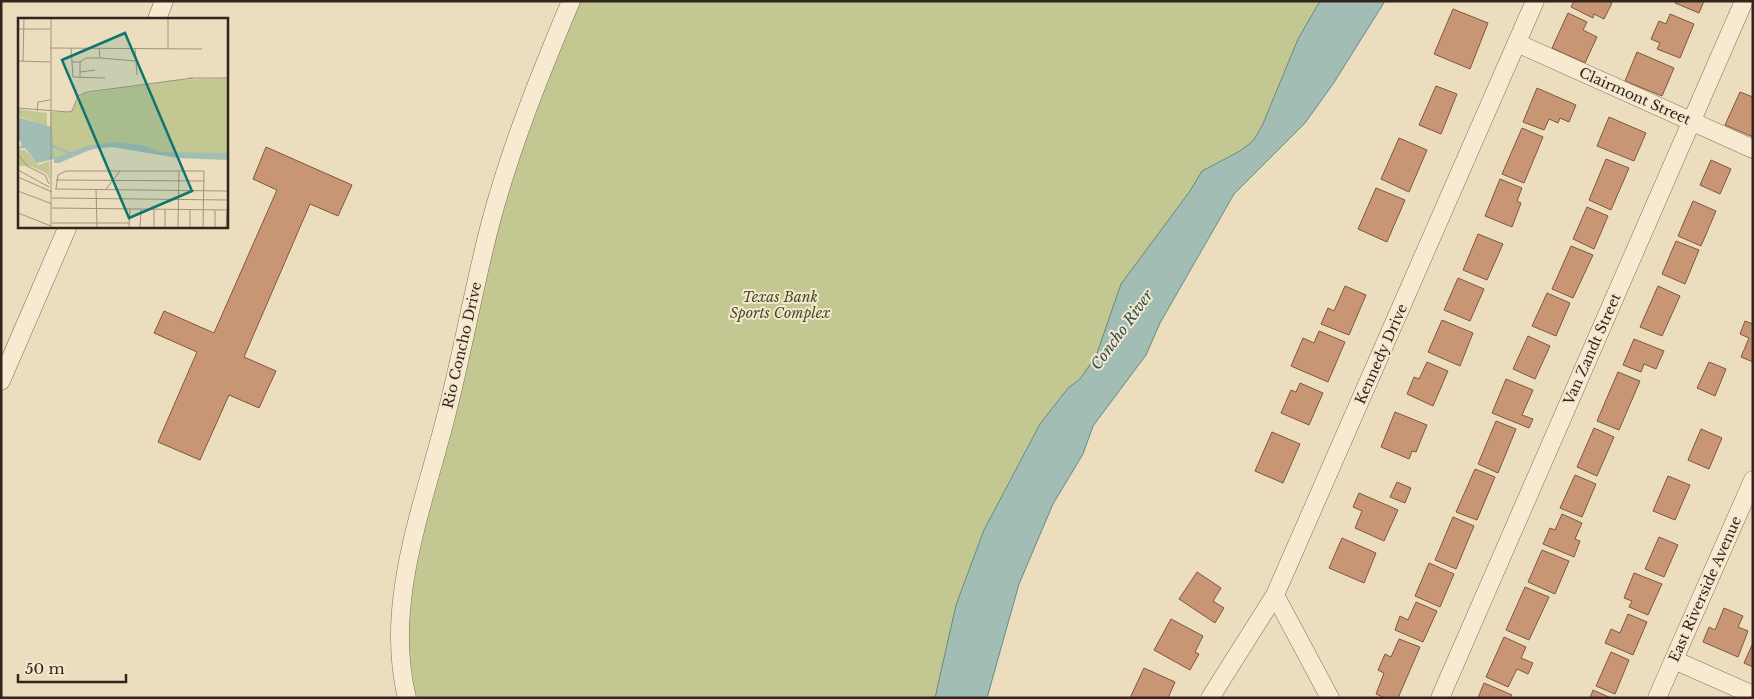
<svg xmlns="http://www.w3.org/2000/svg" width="1754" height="699" font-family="'Libre Baskerville',serif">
<rect width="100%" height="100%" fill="#ebddbe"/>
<!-- green -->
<polygon fill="#c3c893" points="571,1 1367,1 1170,264 952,698 407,698 401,596 490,224"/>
<!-- water -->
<polygon fill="#a1bdb4" stroke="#698a81" points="1320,1 1385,1 1333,84 1305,123 1234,194 1160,323 1146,355 1093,426 1083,454 1053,504 1019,584 987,698 935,698 956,605 984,530 1040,424 1068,388 1080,379 1096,356 1121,284 1190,191 1202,171 1240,151 1253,141 1262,126 1298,39"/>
<!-- building -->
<g fill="#c89675" stroke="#80573e">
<polygon points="1574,1 1608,1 1612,3 1604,19 1594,14 1593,18 1571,7"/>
<polygon points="1676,1 1704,1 1699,13 1675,3"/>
<polygon points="1453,9 1488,23 1470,69 1434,54"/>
<polygon points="1568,13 1587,22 1583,30 1597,37 1585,63 1552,48"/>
<polygon points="1670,14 1694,24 1680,58 1657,49 1660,43 1651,39 1659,21 1666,24"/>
<polygon points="1637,52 1674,68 1662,96 1625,81"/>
<polygon points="1436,86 1457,94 1441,134 1419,125"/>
<polygon points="1537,88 1576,105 1569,122 1560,118 1558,123 1549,119 1544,130 1523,122"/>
<polygon points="1740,92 1753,97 1753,137 1725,125"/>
<polygon points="1609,117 1646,133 1634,161 1597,146"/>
<polygon points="1522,128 1543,137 1524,183 1502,174"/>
<polygon points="1399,138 1427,150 1409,192 1381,179"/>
<polygon points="266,147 352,185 338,216 310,204 244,357 276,371 259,408 229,395 200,460 158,442 197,352 154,333 164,311 214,333 277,190 253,179"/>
<polygon points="1606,159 1629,168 1611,210 1589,200"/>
<polygon points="1711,160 1731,169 1720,194 1700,185"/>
<polygon points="1500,179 1522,188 1517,201 1521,203 1512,227 1485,216"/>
<polygon points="1376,188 1405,200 1387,242 1358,229"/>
<polygon points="1693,201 1716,211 1701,246 1678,236"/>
<polygon points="1587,207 1608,216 1594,249 1573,239"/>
<polygon points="1478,234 1503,244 1487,280 1463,270"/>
<polygon points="1676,241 1699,250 1685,284 1662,274"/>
<polygon points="1571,246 1593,255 1573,298 1552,289"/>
<polygon points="1458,278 1484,289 1470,321 1444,310"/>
<polygon points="1345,286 1366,295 1349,335 1321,324 1328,308 1334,311"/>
<polygon points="1658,286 1680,296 1662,336 1640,327"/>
<polygon points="1547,293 1570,303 1556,336 1532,326"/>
<polygon points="1442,320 1473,333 1460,366 1428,352"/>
<polygon points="1745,321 1753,324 1753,362 1741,357 1749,338 1740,334"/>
<polygon points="1319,331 1345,342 1328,382 1291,366 1303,338 1314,343"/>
<polygon points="1528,336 1550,346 1535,379 1513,369"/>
<polygon points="1634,339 1664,351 1656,369 1644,364 1641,372 1623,365"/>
<polygon points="1427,362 1448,371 1433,406 1407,394 1414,377 1419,379"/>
<polygon points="1709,362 1726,369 1715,396 1697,388"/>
<polygon points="1618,372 1640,381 1619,430 1597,421"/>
<polygon points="1506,379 1533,390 1522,415 1533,419 1529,428 1492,413"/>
<polygon points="1300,383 1323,393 1309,425 1281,413 1291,390 1296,392"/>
<polygon points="1395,412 1427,425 1416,452 1412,451 1409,459 1381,447"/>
<polygon points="1496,421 1516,429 1498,473 1478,464"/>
<polygon points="1594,428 1614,437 1597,476 1577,467"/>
<polygon points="1701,429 1722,438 1709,469 1688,460"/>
<polygon points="1272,432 1300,444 1283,483 1255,471"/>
<polygon points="1475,469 1495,477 1477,520 1456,512"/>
<polygon points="1575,475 1596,484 1582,517 1560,508"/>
<polygon points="1668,476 1690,485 1675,520 1653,511"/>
<polygon points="1397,482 1411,488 1405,503 1390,497"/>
<polygon points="1359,493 1398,510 1384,541 1355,528 1362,511 1353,507"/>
<polygon points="1562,514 1582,523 1575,539 1580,541 1574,557 1543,544 1550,528 1555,530"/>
<polygon points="1453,517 1474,526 1456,569 1435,560"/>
<polygon points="1659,537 1678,545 1664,577 1645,569"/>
<polygon points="1342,538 1376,553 1364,583 1329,568"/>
<polygon points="1542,550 1569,561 1555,594 1528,582"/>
<polygon points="1429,563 1454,574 1440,607 1415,596"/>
<polygon points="1197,572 1221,588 1213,601 1224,608 1215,623 1179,599"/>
<polygon points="1634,573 1662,584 1648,615 1629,607 1632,601 1624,598"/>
<polygon points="1525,587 1549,597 1529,640 1506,630"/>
<polygon points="1416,602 1437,611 1423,642 1395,630 1400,616 1408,620"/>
<polygon points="1724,608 1743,616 1738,627 1748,631 1738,657 1703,642 1709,627 1715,630"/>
<polygon points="1628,614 1647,622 1633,655 1605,643 1611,629 1620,633"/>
<polygon points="1171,619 1203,636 1195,652 1199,654 1190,670 1154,650"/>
<polygon points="1504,637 1526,647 1521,658 1533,663 1528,674 1517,669 1508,687 1486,677"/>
<polygon points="1399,639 1420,647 1398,698 1385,698 1376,694 1384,673 1378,670 1385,654 1391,657"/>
<polygon points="1752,645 1753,645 1753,667 1744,663"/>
<polygon points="1611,652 1629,660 1615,694 1596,686"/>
<polygon points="1144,668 1175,682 1168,698 1130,698"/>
<polygon points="1484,683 1512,695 1510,698 1478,698"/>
<polygon points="1593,690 1611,698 1590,698"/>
</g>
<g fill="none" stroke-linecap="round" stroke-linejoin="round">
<!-- street casing -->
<g stroke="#826d58" stroke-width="19">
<g id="street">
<polyline points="157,19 164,1"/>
<polyline points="1517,43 1753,149"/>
<polyline points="1,381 68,226"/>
<polyline points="1275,595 1330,698"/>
<polyline points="1674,660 1753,695"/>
<path d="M407,698C384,605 422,510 445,420C462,356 473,290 490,225C510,149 540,74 571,1"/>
<polyline points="1210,698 1275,595 1535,1"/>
<polyline points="1440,698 1744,1"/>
<polyline points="1657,698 1753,480"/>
</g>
</g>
<!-- street -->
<use href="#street" stroke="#f7ead0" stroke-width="18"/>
</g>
<g text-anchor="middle" stroke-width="4" stroke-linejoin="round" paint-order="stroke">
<!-- street labels -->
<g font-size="14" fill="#32261c" stroke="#f3e7cd">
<text transform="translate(1635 96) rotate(24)" y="5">Clairmont Street</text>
<text transform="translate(462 345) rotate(-77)" y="5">Rio Concho Drive</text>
<text transform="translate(1592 349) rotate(-66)" y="5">Van Zandt Street</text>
<text transform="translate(1381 354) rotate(-66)" y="5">Kennedy Drive</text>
<text transform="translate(1705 589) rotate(-66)" y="5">East Riverside Avenue</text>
</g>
<!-- park labels -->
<g font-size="14" font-style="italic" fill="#444e23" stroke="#f3e7cd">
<text x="780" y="302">Texas Bank<tspan x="780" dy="16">Sports Complex</tspan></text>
</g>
<!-- water labels -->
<g font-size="15" font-style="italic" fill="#2b524e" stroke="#f3e7cd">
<text transform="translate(1122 330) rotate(-54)" y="5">Concho River</text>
</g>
</g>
<!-- overview -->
<g transform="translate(18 18)">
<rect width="210" height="210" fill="#ebddbe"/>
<path d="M210,60V138H160L97,125L41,141L32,140V94L53,93L64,76L156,62ZM0,91L29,95V108L0,98ZM0,132H7L21,147L31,143L32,162L28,155L12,148H0Z" fill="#c3c893"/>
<path d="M0,99L34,109L36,140L69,128L97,124L124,127L144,134L210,135V142L160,140L94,129L74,131L41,145H36V141L19,145L7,130L0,131L4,126L0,120Z" fill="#a1bdb4"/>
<path fill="none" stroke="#a1bdb4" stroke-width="2.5" d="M33,127L53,136"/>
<path fill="none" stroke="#a1947d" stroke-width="1" d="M33,0V210M0,11H32M32,30L184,31M53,30L55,59L87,60M81,30L82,40L117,43M117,30L119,57M150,30V0M0,43L32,44M5,43L6,0M54,44H62V59M62,44L68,40H82M62,54L77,52M175,60H210M0,90L50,94L54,93L60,78L69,74L175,60H171M19,93L20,84L32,82M0,136L9,148L27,157L31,166M0,152L31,169M0,159L34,174M38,162L186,163M37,171L210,173M38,171L40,157L48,153H186L185,210M78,171L79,210M88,171L102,153M0,173L34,186M34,180L210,182M34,190L210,192M0,195L33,208M34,205H111M111,210L112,191M122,210L123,191M136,210V191M147,210V191M160,210L161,153M172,210V191M197,210V192M208,210L209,192"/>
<path fill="#0f766e" fill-opacity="0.15" stroke="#0f766e" stroke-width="2.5" d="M107,15L174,173L111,200L44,42Z"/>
<rect width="210" height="210" fill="none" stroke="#32261c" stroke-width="2.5"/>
</g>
<!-- border -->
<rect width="1754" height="699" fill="none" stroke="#32261c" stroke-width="5"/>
<!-- scale -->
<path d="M18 674v8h108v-8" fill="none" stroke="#32261c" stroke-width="2.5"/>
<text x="25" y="674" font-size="15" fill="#32261c" stroke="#f3e7cd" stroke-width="4" paint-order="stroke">50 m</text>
</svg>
